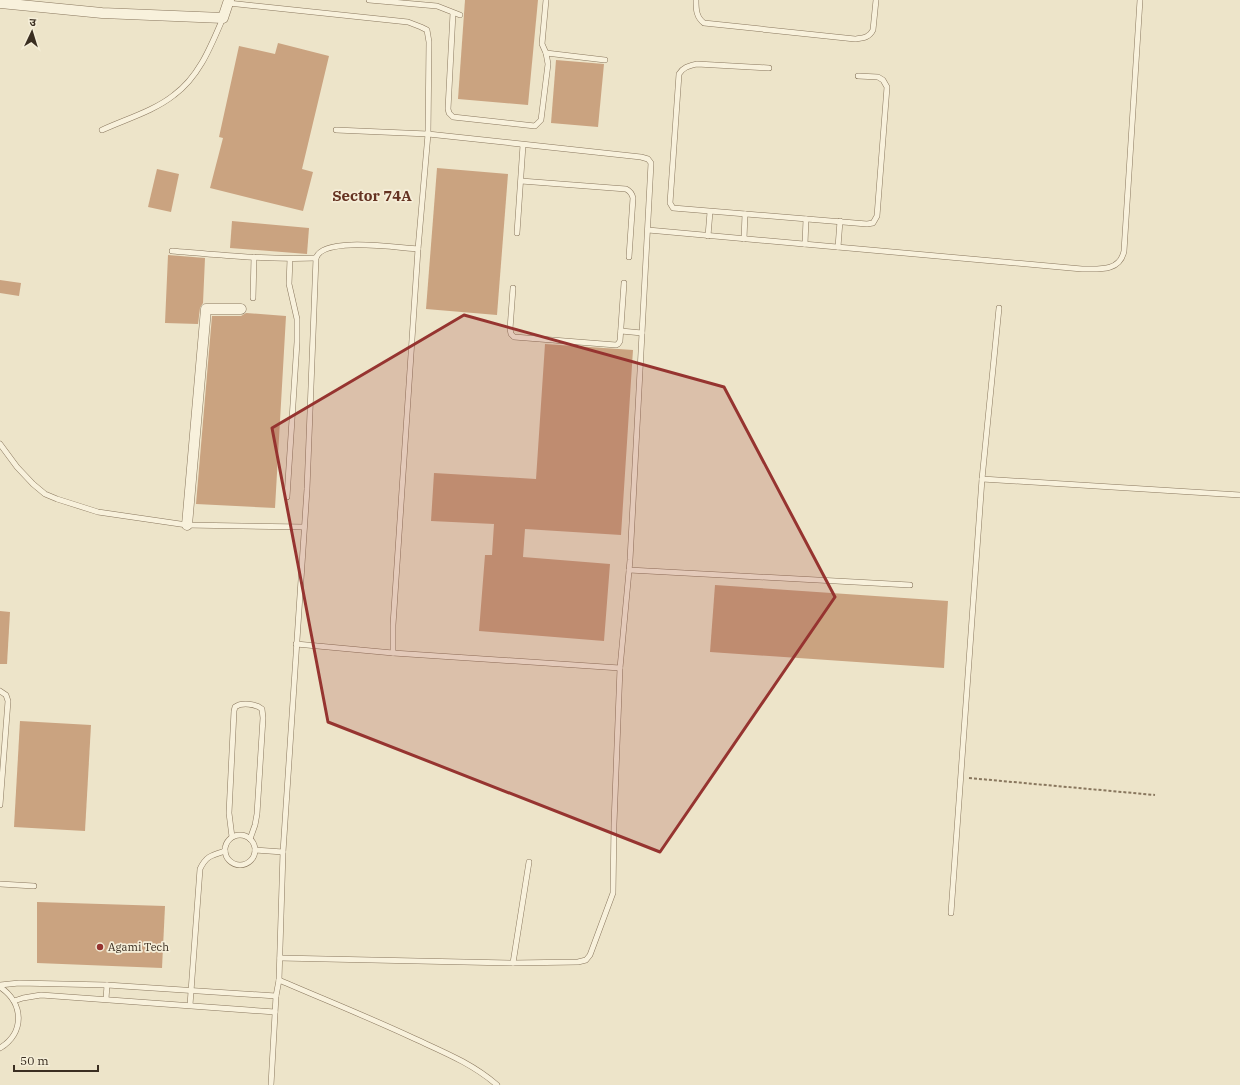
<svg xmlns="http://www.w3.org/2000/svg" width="1240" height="1085" font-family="'IBM Plex Serif','Noto Sans Devanagari',serif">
<rect width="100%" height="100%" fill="#ede4c9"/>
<!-- building -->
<g fill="#caa380">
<polygon points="465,0 538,0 528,105 458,99"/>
<polygon points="278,43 329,56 302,169 313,172 303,211 210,188 223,138 219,137 239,46 275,54"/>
<polygon points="556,60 604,64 598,127 551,123"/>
<polygon points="437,168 508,174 497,315 426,309"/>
<polygon points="157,169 179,174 171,212 148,207"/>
<polygon points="232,221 309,228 307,254 230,248"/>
<polygon points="168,255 205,258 203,303 200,308 198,324 165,323"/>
<polygon points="0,280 21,283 19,296 0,293"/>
<polygon points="246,313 286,316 275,508 196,504 212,316 241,316"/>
<polygon points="545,344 633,350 621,535 525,529 523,557 610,564 604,641 479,631 485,555 492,555 494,524 431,521 434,473 536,479"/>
<polygon points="715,585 948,601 944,668 710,652"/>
<polygon points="0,611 10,612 7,664 0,664"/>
<polygon points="20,721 91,725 85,831 14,827"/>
<polygon points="37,902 165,906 162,968 37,963"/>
</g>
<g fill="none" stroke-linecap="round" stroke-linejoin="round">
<!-- service casing -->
<g stroke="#89775e" stroke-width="6">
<g id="service">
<polyline points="369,0 437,6 460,15"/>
<path d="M696,0C696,9 696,17 704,23L855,39C863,38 869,38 873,30L876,0"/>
<polyline points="228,3 408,22 421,27 427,30 429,42 428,134 418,249 393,625 393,653"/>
<polyline points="453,13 448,109 449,113 453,117 535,126 541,120 548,64 546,53 542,44 546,0"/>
<polyline points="546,53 605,60"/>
<path d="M769,68L697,64C689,66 683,67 679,74L670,203L673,208L867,224L873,223L877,216L887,87L883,80L878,77L858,76"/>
<path d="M102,130C126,119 154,111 174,95C199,77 211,46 223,18"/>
<path d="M521,181L626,189C630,191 632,193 633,198L629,257"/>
<path d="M648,230L1082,269C1098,269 1120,272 1124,251L1140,0"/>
<polyline points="517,233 523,145"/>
<polyline points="708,236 710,212"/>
<polyline points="744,239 745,214"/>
<polyline points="805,244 806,219"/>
<polyline points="838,247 840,221"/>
<path d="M172,251C220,255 268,260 316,258"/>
<polyline points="513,288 510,329 511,334 514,337 616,345 618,344 620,341 624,283"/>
<polyline points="253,298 254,257"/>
<polyline points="621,331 642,333"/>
<polyline points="0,444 17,467 33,484 45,494 57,499 98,512 187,525 304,527"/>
<polyline points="982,479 1240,495"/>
<polyline points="287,497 297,342 297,319 289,284 290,259"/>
<polyline points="629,570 910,585"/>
<polyline points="296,644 393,653 620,668"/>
<polyline points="0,691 6,695 8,701 0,805"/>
<circle cx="240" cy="850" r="15"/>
<path d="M232,837L229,813L234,711L235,707C242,702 256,704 262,709L263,718L257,814L255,825L250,839"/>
<polyline points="255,850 283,852"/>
<polyline points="0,884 34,886"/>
<polyline points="951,913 982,479 999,308"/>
<polyline points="280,958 513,963 578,962 586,960 590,955 613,893 614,824 620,668 630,560 651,163 648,159 641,157 428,134 336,130"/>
<polyline points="513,963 529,862"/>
<path d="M279,980C323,999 368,1017 411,1037C441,1051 472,1063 497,1085"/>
<polyline points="0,985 19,983 107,985 276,996"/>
<path d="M0,987C24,1003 25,1033 0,1048"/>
<polyline points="106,999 107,985"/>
<polyline points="14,1001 23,998 41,995 275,1012"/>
<path d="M190,1005L200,869C206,856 212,855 225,851"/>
<path d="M271,1085L276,996L279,980L283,852L307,489L316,258C323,236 398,248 418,249"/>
</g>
</g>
<!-- minor casing -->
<g stroke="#89775e" stroke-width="11">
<g id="minor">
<polyline points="0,3 102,13 223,18 229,0"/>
<polyline points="187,525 206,309 241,309"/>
</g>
</g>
<!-- path -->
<polyline stroke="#89775e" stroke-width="2" stroke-dasharray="3 2" stroke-linecap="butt" points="969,778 1155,795"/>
<!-- service -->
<use href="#service" stroke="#f8f1dc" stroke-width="5"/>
<!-- minor -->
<use href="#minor" stroke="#f8f1dc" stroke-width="10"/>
</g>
<!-- marked area -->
<path fill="#963430" fill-opacity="0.2" stroke="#963430" stroke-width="3" stroke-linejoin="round" d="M464,315L724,387L835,597L660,852L328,722L272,428Z"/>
<!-- markers -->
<circle fill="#963430" stroke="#f5eed8" stroke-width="1.5" cx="100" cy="947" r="4"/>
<g text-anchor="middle" stroke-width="3.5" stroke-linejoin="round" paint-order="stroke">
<!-- poi labels -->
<g font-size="11" fill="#3a2e21" stroke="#f5eed8" text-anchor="start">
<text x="108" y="951">Agami Tech</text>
</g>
<!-- district labels -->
<g font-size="15" font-weight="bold" fill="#653322" stroke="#f5eed8">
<text x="372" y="201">Sector 74A</text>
</g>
</g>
<!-- north arrow -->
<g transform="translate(32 32) rotate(4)" stroke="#f5eed8" stroke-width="3" paint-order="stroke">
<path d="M0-3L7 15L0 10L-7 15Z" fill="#3a2e21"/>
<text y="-6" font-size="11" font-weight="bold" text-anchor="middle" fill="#3a2e21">उ</text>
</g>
<!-- scale -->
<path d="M14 1065v6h84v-6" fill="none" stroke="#3a2e21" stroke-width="2"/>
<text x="20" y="1065" font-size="12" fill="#3a2e21" stroke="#f5eed8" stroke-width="3" paint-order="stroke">50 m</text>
</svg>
